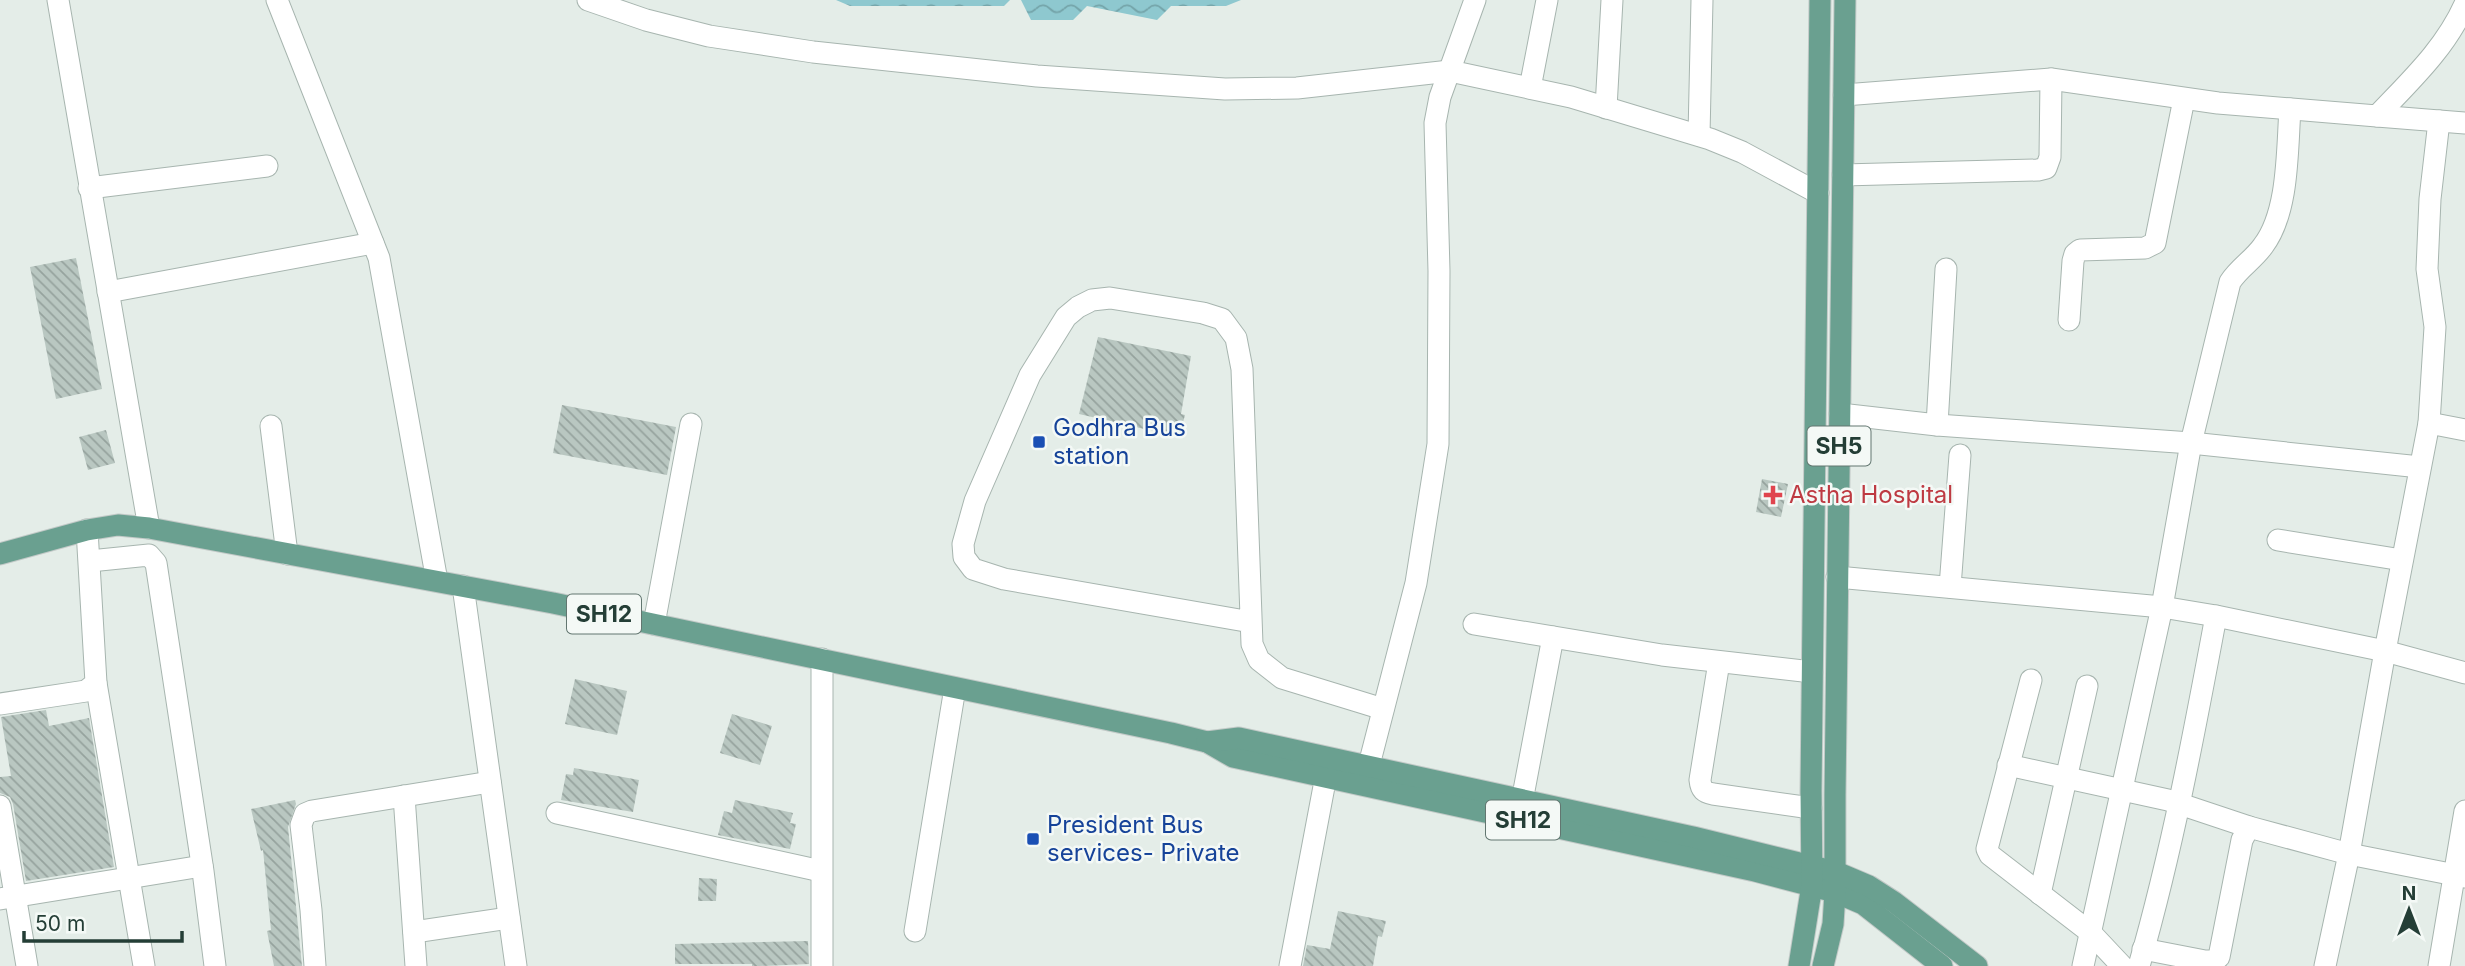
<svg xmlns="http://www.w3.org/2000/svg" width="2465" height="966" font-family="Inter,sans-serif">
<defs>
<pattern id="water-waves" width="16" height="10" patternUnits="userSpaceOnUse" patternTransform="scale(1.75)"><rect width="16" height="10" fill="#8ec8cf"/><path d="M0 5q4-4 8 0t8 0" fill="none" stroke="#74a4a9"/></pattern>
<pattern id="building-back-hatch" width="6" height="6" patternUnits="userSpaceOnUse" patternTransform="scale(1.75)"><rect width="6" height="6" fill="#b9c7c1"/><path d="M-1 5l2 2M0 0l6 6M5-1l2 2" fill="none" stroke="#96a39e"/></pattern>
</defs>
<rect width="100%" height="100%" fill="#e4ede8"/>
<!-- water -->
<g fill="url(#water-waves)">
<polygon points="836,0 1010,0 1004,6 850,6"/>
<polygon points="1021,0 1241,0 1226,6 1171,6 1157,20 1087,6 1073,20 1031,20"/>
</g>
<!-- building -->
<g fill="url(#building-back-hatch)">
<polygon points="76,258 102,389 56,399 30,267"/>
<polygon points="1098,337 1191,356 1181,414 1185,415 1179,437 1079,414"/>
<polygon points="562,405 676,427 667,475 553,453"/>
<polygon points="106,430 115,463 88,470 79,437"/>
<polygon points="1762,479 1788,484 1781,517 1756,512"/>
<polygon points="575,679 627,691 617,735 565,724"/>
<polygon points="46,710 49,726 89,718 114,867 26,881 13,804 10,797 0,793 0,777 11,776 1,717"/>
<polygon points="732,714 772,726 760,765 720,753"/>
<polygon points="574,768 639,780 633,812 561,800 566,774 573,775"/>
<polygon points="295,800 296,804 288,827 302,966 274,966 267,931 271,930 263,850 261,851 251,809"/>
<polygon points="735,800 793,813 790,823 796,824 790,849 718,835 724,811 732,813"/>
<polygon points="699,878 717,879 716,901 698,901"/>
<polygon points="1338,911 1386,921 1382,937 1378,936 1373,966 1303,966 1307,945 1330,949"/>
<polygon points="808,941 809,964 759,966 752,966 752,964 675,964 675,944"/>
</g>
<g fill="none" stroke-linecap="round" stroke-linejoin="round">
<!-- minor casing -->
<g stroke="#a7b5af" stroke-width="23">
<g id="minor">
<polyline points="58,0 149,528"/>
<polyline points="277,0 379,258 437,581"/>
<polyline points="588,0 646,20 709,36 813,52 1037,76 1225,89 1297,88 1450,71 1571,97 1710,139 1742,152 1818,193"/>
<polyline points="1530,88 1547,0"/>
<path d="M1844,95L2051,79L2218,103L2377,116C2410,81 2445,49 2465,4"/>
<polyline points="1606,108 1612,0"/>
<polyline points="2377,116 2465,123"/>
<polyline points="1699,135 1702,0"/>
<polyline points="1843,175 2038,170 2046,168 2050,157 2051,79"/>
<polyline points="89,188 267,166"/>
<polyline points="108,292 373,243"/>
<polyline points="2069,320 2073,261 2075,254 2080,250 2145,248 2155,243 2184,99"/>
<polyline points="1840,414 1937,425 2191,443 2420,467"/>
<polyline points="2429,423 2465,430"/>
<polyline points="1937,425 1946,269"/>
<polyline points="271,426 287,554"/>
<polyline points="2278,540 2402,560"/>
<polyline points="90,561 149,555 156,563 203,871 215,966"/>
<polyline points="1837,577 2162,607 2216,616 2385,651 2465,673"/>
<polyline points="463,586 516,966"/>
<polyline points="1950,587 1960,455"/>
<polyline points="1251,622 1004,579 973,569 964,557 963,544 975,501 1030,375 1066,317 1078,307 1092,300 1110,298 1203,313 1222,319 1236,338 1242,369 1252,644 1259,660 1282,678 1383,709"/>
<polyline points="654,624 691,424"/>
<polyline points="1474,624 1662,655 1812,672"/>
<path d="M1719,662L1700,780C1701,790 1704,792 1713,794L1811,808"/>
<polyline points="2031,680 1987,849 1990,855 2091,933 2122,966"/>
<polyline points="96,683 144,966"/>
<polyline points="0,704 86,691 96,683 87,530"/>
<polyline points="1369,765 1416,583 1438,444 1439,271 1435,123 1440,97 1475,0"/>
<polyline points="2008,765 2168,800 2249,827"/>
<polyline points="404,796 416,966"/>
<polyline points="1522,801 1553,637"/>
<polyline points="0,806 27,966"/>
<polyline points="557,813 821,871"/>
<polyline points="2040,894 2087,686"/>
<polyline points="0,899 202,866"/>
<polyline points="915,931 955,688"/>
<polyline points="414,932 509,918"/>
<polyline points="2143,949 2205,961 2213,961 2219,957 2242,840 2249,827 2349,854 2465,877"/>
<polyline points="315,966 311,910 301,825 305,814 312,811 490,782"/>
<polyline points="822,966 822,659"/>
<polyline points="1290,966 1326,776"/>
<path d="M2083,966L2162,607L2191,443L2230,282C2239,268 2253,260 2263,246C2289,212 2287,150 2290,109"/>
<path d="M2139,966C2172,851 2194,734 2216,616"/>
<polyline points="2325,966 2349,854 2385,651 2429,423 2435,327 2427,269 2430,199 2439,121"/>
<polyline points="2439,966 2465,811"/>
</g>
</g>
<!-- major casing -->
<g stroke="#c2c9c7" stroke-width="23">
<g id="major">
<polyline points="0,554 87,530 118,525 149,528 553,603 1171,733 1207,742 1233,757 1755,871 1835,892 1863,904 1942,966"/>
<polyline points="1207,742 1239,738 1693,837 1836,872 1869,886 1894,902 1977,966"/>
<polyline points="1799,966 1812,885 1811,791 1820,0"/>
<polyline points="1823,966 1833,924 1835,892 1835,795 1845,0"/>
</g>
</g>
<!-- minor -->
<use href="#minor" stroke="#fff" stroke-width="21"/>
<!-- major -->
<use href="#major" stroke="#6aa090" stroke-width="21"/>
</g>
<!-- markers -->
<g fill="#1a4fb4" stroke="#f4f9f6" stroke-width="2.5">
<rect x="1032" y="435" width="14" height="14" rx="3.5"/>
<rect x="1026" y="832" width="14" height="14" rx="3.5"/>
</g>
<path fill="#e0444e" stroke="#f4f9f6" stroke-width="2.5" d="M1769.5 484.5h7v7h7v7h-7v7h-7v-7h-7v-7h7z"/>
<g text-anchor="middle" stroke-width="5" stroke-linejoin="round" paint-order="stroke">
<!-- shield labels -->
<g fill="#f4f9f6" stroke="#627670" stroke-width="2">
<rect x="1807.5" y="426.5" width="63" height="39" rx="5"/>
<rect x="567" y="594.5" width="74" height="39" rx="5"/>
<rect x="1486" y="800.5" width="74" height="39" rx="5"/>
</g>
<g font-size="23" font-weight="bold" fill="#243e36">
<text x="1839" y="454">SH5</text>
<text x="604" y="622">SH12</text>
<text x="1523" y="828">SH12</text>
</g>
<!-- transit labels -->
<g font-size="24" fill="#164399" stroke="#f4f9f6" text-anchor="start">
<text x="1053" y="436">Godhra Bus<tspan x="1053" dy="28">station</tspan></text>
<text x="1047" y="833">President Bus<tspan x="1047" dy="28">services- Private</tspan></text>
</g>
<!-- health labels -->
<g font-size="24" fill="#be3a42" stroke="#f4f9f6" text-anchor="start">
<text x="1789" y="503">Astha Hospital</text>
</g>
</g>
<!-- north arrow -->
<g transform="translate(2409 910)" stroke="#f4f9f6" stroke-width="5" paint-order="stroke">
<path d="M0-5L12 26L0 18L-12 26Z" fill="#243e36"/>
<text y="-10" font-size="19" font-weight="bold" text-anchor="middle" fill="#243e36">N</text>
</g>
<!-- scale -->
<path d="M24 931v10h158v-10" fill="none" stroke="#243e36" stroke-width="3.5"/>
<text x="35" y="931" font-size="21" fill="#243e36" stroke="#f4f9f6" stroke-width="5" paint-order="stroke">50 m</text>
</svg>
